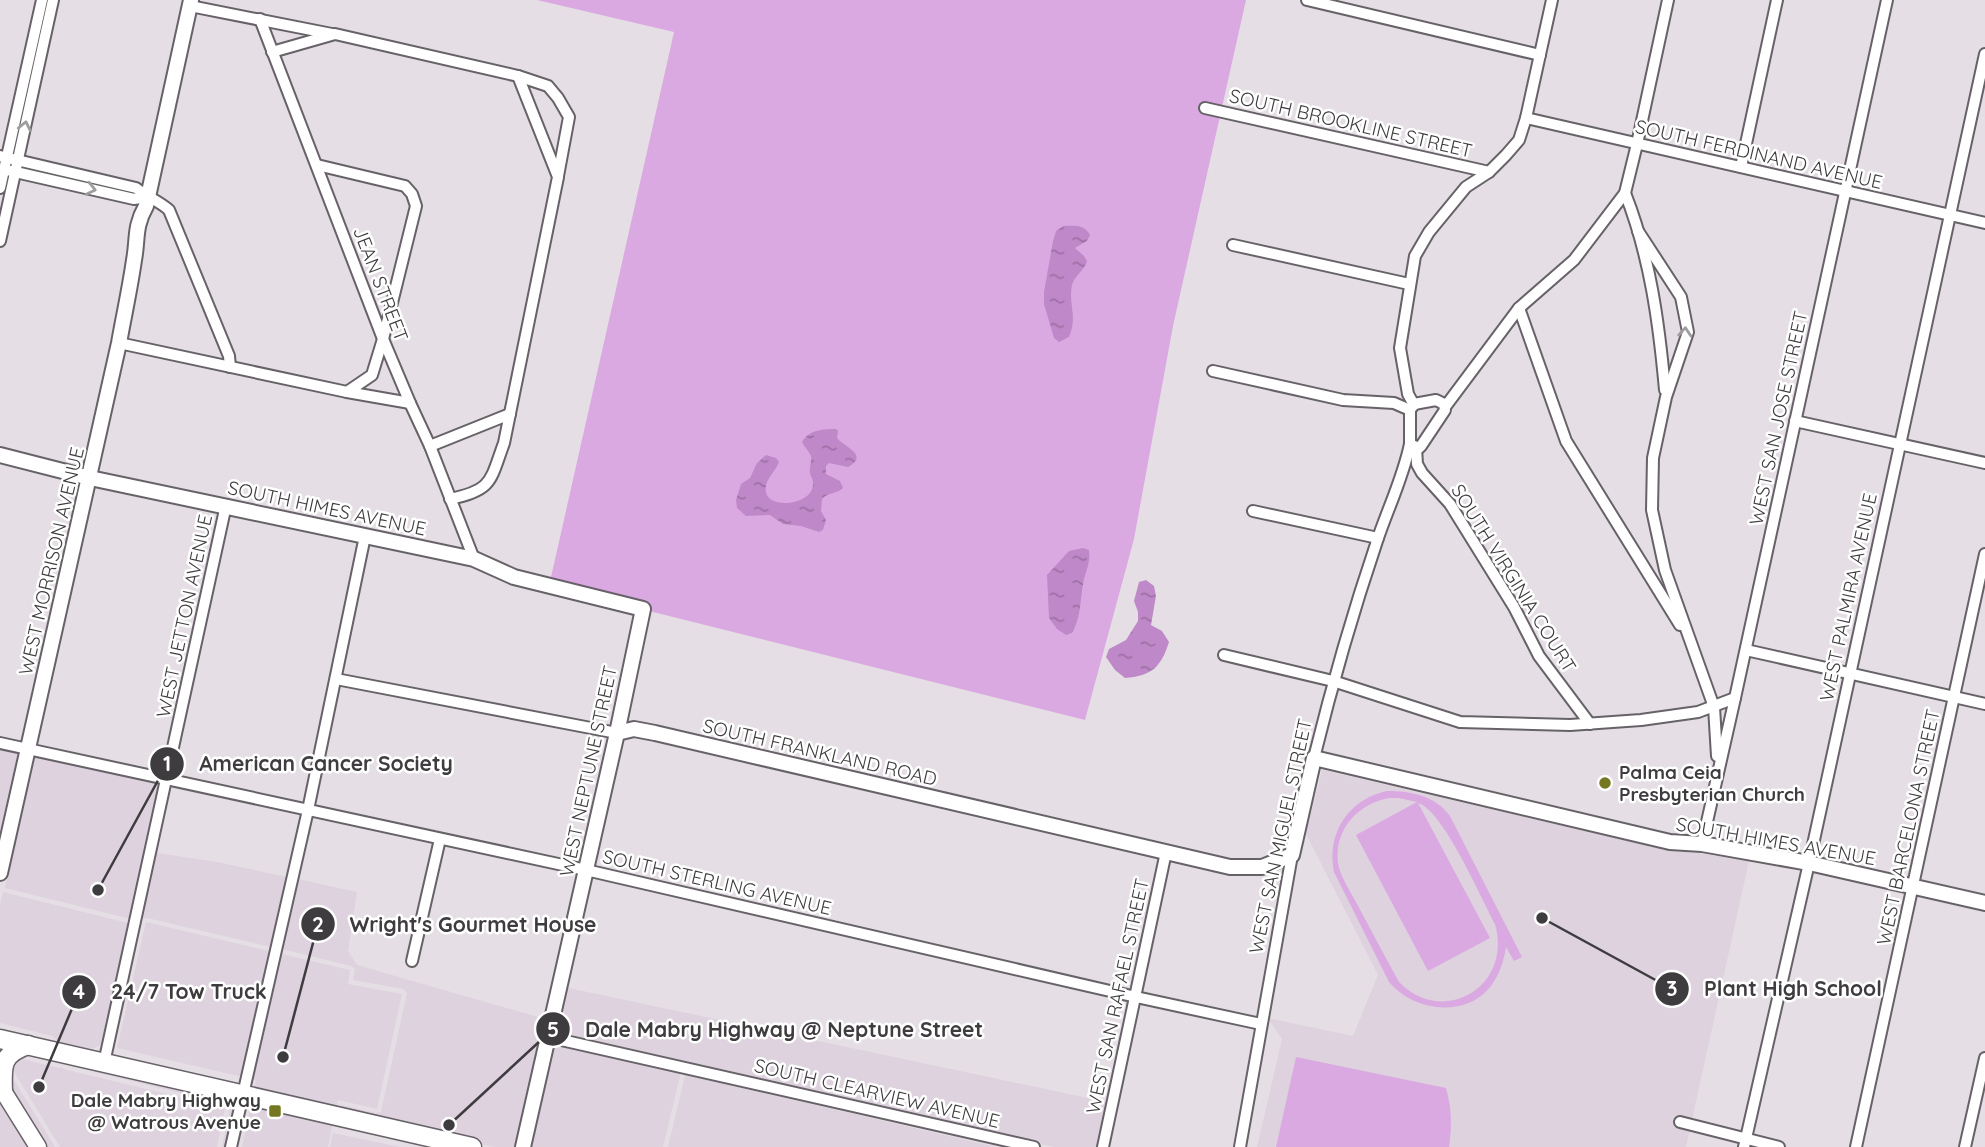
<svg xmlns="http://www.w3.org/2000/svg" width="1985" height="1147" font-family="Quicksand,sans-serif">
<defs>
<pattern id="water-ripples" width="26" height="14" patternUnits="userSpaceOnUse" patternTransform="scale(1.75)"><rect width="26" height="14" fill="#bf88c8"/><path d="M2 4q2-2 4 0t4 0M15 11q2-2 4 0t4 0" fill="none" stroke="#9d70a4"/></pattern>
</defs>
<rect width="100%" height="100%" fill="#e5dfe5"/>
<!-- built -->
<g fill="#ddd2de">
<polygon points="0,749 20,754 0,846"/>
<polygon points="34,756 162,783 131,919 5,888"/>
<polygon points="1322,770 1671,851 1698,853 1749,861 1686,1147 1257,1147 1282,1039 1268,1018 1353,1036 1378,975 1306,834"/>
<polygon points="157,853 217,862 287,877 271,947 147,918 142,919"/>
<polygon points="298,879 357,892 348,951 357,965 545,1019 517,1147 494,1147 340,1113 342,1105 376,1113 381,1112 407,993 403,989 353,980 355,969 351,966 282,949"/>
<polygon points="3,892 128,923 102,1044 92,1049 59,1042 52,1036 0,1023 0,905"/>
<polygon points="146,922 350,970 348,984 402,994 377,1109 338,1100 328,1147 242,1147 256,1080 117,1048"/>
<polygon points="564,987 1107,1102 1097,1147 1054,1147 554,1033"/>
<polygon points="552,1043 681,1072 663,1147 528,1147"/>
<polygon points="28,1051 236,1098 225,1147 222,1147 230,1109 226,1104 21,1054"/>
<polygon points="18,1058 225,1108 217,1147 60,1147 13,1070"/>
<polygon points="9,1072 55,1147 44,1147 9,1089"/>
<polygon points="685,1075 996,1147 668,1147"/>
<polygon points="0,1095 32,1147 0,1147"/>
<polygon points="333,1133 400,1147 330,1147"/>
</g>
<!-- green -->
<g fill="#dba9e2" fill-rule="evenodd">
<polygon points="537,0 1246,0 1173,326 1134,539 1085,720 549,586 674,32"/>
<path d="M1387,791C1411,791 1436,796 1450,816L1522,957L1514,961L1506,947C1500,986 1478,1011 1436,1007C1417,1004 1402,997 1389,982L1334,872C1326,833 1349,799 1387,791ZM1389,798H1399L1417,802L1356,835L1428,971L1490,938L1418,803C1443,810 1481,898 1495,924C1513,986 1444,1028 1399,982C1384,955 1370,928 1356,902C1349,889 1340,876 1338,863C1334,829 1358,804 1389,798Z"/>
<path d="M1296,1057L1446,1088C1452,1109 1452,1126 1449,1147H1276Z"/>
</g>
<!-- water -->
<g fill="url(#water-ripples)">
<path d="M1063,226C1074,226 1084,224 1090,235L1087,241L1075,248L1084,256L1087,261C1084,271 1075,275 1072,285C1068,304 1078,317 1069,337L1059,342L1054,338L1044,304V292L1053,241L1056,231Z"/>
<path d="M836,429L838,431L837,438C844,447 870,455 848,467L829,463L826,466V474L840,481L843,488C837,494 828,492 822,499L821,511L826,520L823,530L819,532L801,526L783,524L770,515L746,516L737,508L736,500L741,484L750,478L757,463L766,455L776,458L779,462C776,471 763,481 766,492C769,510 813,505 813,484C813,478 811,478 810,473C809,468 812,461 811,456C809,451 804,447 802,442C809,430 822,429 836,429Z"/>
<path d="M1083,548L1089,550C1091,563 1085,572 1083,584C1080,601 1081,618 1072,633L1066,635L1057,629L1049,618L1047,575L1069,551Z"/>
<path d="M1146,580L1154,586L1156,596L1151,625L1162,631L1169,642C1161,667 1152,676 1125,678L1115,670L1106,657L1109,649L1126,640L1138,621V612L1134,601L1139,582Z"/>
</g>
<g fill="none" stroke-linecap="round" stroke-linejoin="round">
<!-- minor casing -->
<g stroke="#676268" stroke-width="14">
<g id="minor">
<polyline points="1307,0 1540,55"/>
<polyline points="190,6 332,34"/>
<polyline points="260,19 383,339 410,403 430,446 474,559"/>
<polyline points="272,52 335,34 518,76 548,86 558,98 569,117 558,176"/>
<polyline points="1205,108 1489,172"/>
<polyline points="1526,118 1985,223"/>
<path d="M0,156L136,188C147,197 159,201 169,210L229,356L230,367"/>
<polyline points="1741,167 1777,0"/>
<polyline points="11,171 134,199 148,197"/>
<polyline points="0,188 42,0"/>
<path d="M1625,193C1650,256 1659,323 1665,390"/>
<polyline points="1638,231 1681,297 1688,332 1666,397 1653,458 1652,510 1665,570 1714,707 1717,756"/>
<polyline points="0,241 53,0"/>
<polyline points="1233,245 1409,284"/>
<polyline points="1519,308 1566,441 1680,625"/>
<polyline points="119,343 347,392 372,375 383,339 416,206 412,194 405,186 317,165"/>
<polyline points="1213,371 1343,400 1394,403 1410,410"/>
<polyline points="347,392 410,403"/>
<polygon points="1436,400 1444,404 1445,410 1421,446 1419,448 1410,444 1410,410 1414,404"/>
<polyline points="1414,405 1408,394 1400,348 1415,256 1429,232 1466,187 1489,172 1506,155 1519,140 1526,118 1552,0"/>
<polyline points="1445,407 1519,308 1574,260 1625,193 1637,144 1668,0"/>
<polyline points="1795,421 1985,463"/>
<polyline points="430,446 510,414"/>
<polyline points="1416,448 1417,464 1422,473 1450,504 1514,607 1539,656 1590,724"/>
<path d="M450,499C493,490 490,481 504,443L558,177L518,76"/>
<polyline points="1253,511 1378,538"/>
<polyline points="1746,650 1985,704"/>
<polyline points="1224,655 1333,681 1460,722 1570,725 1641,720 1698,712 1735,698"/>
<polyline points="336,679 617,733"/>
<polyline points="0,743 586,870 1136,997 1261,1024"/>
<path d="M1314,758C1332,685 1353,612 1377,541C1388,508 1403,478 1410,444"/>
<polyline points="1702,844 1735,698 1887,0"/>
<polyline points="412,961 440,839"/>
<polyline points="548,1037 1034,1147"/>
<polyline points="104,1063 226,505"/>
<polyline points="1680,1122 1779,1147"/>
<polyline points="231,1147 308,810 365,536"/>
<polyline points="1103,1147 1166,852"/>
<polyline points="1240,1147 1292,855"/>
<polyline points="1744,1147 1809,863 1985,54"/>
<polyline points="1856,1147 1985,554"/>
<polyline points="1965,1147 1985,1058"/>
</g>
</g>
<!-- tertiary casing -->
<g stroke="#676268" stroke-width="18">
<g id="tertiary">
<polyline points="0,455 90,478 474,559 514,577 643,609 617,733 523,1147"/>
<polyline points="617,733 634,729 655,733 1230,867 1262,867 1292,855 1314,758 1670,842 1702,844 1809,863 1985,903"/>
<path d="M0,873L119,343C124,315 130,288 134,260C138,239 134,227 146,206L191,0"/>
</g>
</g>
<!-- secondary casing -->
<g stroke="#676268" stroke-width="19">
<polyline id="secondary" points="0,1086 38,1147"/>
</g>
<!-- primary casing -->
<g stroke="#676268" stroke-width="21">
<g id="primary">
<polyline points="0,1039 472,1147"/>
<path d="M3,1091C2,1066 1,1054 28,1045"/>
</g>
</g>
<!-- minor -->
<use href="#minor" stroke="#fff" stroke-width="10"/>
<!-- tertiary -->
<use href="#tertiary" stroke="#fff" stroke-width="14"/>
<!-- secondary -->
<use href="#secondary" stroke="#fff" stroke-width="16"/>
<!-- primary -->
<use href="#primary" stroke="#fff" stroke-width="18"/>
</g>
<!-- one-way arrows -->
<defs><path id="oneway-chevron" d="M-2-3.5L2.5 0L-2 3.5" fill="none" stroke-width="1.6" stroke-linecap="round" stroke-linejoin="round" transform="scale(1.75)"/></defs>
<g stroke="#9e9e9e">
<use href="#oneway-chevron" transform="translate(25 126) rotate(-78)"/>
<use href="#oneway-chevron" transform="translate(91 189) rotate(13)"/>
<use href="#oneway-chevron" transform="translate(1685 332) rotate(-86)"/>
</g>
<!-- markers -->
<g fill="#757820" stroke="#fff" stroke-width="2.5">
<circle cx="1605" cy="783" r="7"/>
<rect x="268" y="1104" width="14" height="14" rx="3.5"/>
</g>
<g text-anchor="middle" stroke-width="5" stroke-linejoin="round" paint-order="stroke">
<!-- street labels -->
<g font-size="19" fill="#3e3c3e" stroke="#fff">
<text transform="translate(1351 123) rotate(13)" y="7">SOUTH BROOKLINE STREET</text>
<text transform="translate(1759 154) rotate(13)" y="7">SOUTH FERDINAND AVENUE</text>
<text transform="translate(381 284) rotate(69)" y="7">JEAN STREET</text>
<text transform="translate(1778 418) rotate(-78)" y="7">WEST SAN JOSE STREET</text>
<text transform="translate(327 508) rotate(12)" y="7">SOUTH HIMES AVENUE</text>
<text transform="translate(51 561) rotate(-77)" y="7">WEST MORRISON AVENUE</text>
<text transform="translate(1514 578) rotate(58)" y="7">SOUTH VIRGINIA COURT</text>
<text transform="translate(1848 597) rotate(-78)" y="7">WEST PALMIRA AVENUE</text>
<text transform="translate(184 616) rotate(-78)" y="7">WEST JETTON AVENUE</text>
<text transform="translate(820 752) rotate(13)" y="7">SOUTH FRANKLAND ROAD</text>
<text transform="translate(588 771) rotate(-78)" y="7">WEST NEPTUNE STREET</text>
<text transform="translate(1908 827) rotate(-78)" y="7">WEST BARCELONA STREET</text>
<text transform="translate(1280 836) rotate(-78)" y="7">WEST SAN MIGUEL STREET</text>
<text transform="translate(1776 841) rotate(10)" y="7">SOUTH HIMES AVENUE</text>
<text transform="translate(717 882) rotate(13)" y="7">SOUTH STERLING AVENUE</text>
<text transform="translate(1117 996) rotate(-78)" y="7">WEST SAN RAFAEL STREET</text>
<text transform="translate(877 1093) rotate(13)" y="7">SOUTH CLEARVIEW AVENUE</text>
</g>
<!-- poi labels -->
<g font-size="19" font-weight="bold" fill="#3e3c3e" stroke="#fff" text-anchor="start">
<text x="1619" y="779">Palma Ceia<tspan x="1619" dy="22">Presbyterian Church</tspan></text>
<text x="261" y="1107" text-anchor="end">Dale Mabry Highway<tspan x="261" dy="22">@ Watrous Avenue</tspan></text>
</g>
</g>
<!-- callouts -->
<path fill="none" stroke="#3e3c3e" stroke-width="2.5" d="M98 890L167 764M283 1057L318 924M1542 918L1672 989M39 1087L79 992M449 1125L553 1029"/>
<g fill="#3e3c3e" stroke="#fff" stroke-width="2.5">
<circle cx="98" cy="890" r="7"/>
<circle cx="283" cy="1057" r="7"/>
<circle cx="1542" cy="918" r="7"/>
<circle cx="39" cy="1087" r="7"/>
<circle cx="449" cy="1125" r="7"/>
<circle cx="167" cy="764" r="18"/>
<circle cx="318" cy="924" r="18"/>
<circle cx="1672" cy="989" r="18"/>
<circle cx="79" cy="992" r="18"/>
<circle cx="553" cy="1029" r="18"/>
</g>
<g font-size="21" text-anchor="middle" font-weight="bold" fill="#fff">
<text x="167" y="771">1</text>
<text x="318" y="932">2</text>
<text x="1672" y="996">3</text>
<text x="79" y="999">4</text>
<text x="553" y="1037">5</text>
</g>
<g font-size="21" text-anchor="middle" font-weight="bold" fill="#3e3c3e" stroke="#fff" stroke-width="5" stroke-linejoin="round" paint-order="stroke">
<text x="326" y="771">American Cancer Society</text>
<text x="473" y="932">Wright's Gourmet House</text>
<text x="1793" y="996">Plant High School</text>
<text x="189" y="999">24/7 Tow Truck</text>
<text x="784" y="1037">Dale Mabry Highway @ Neptune Street</text>
</g>
</svg>
